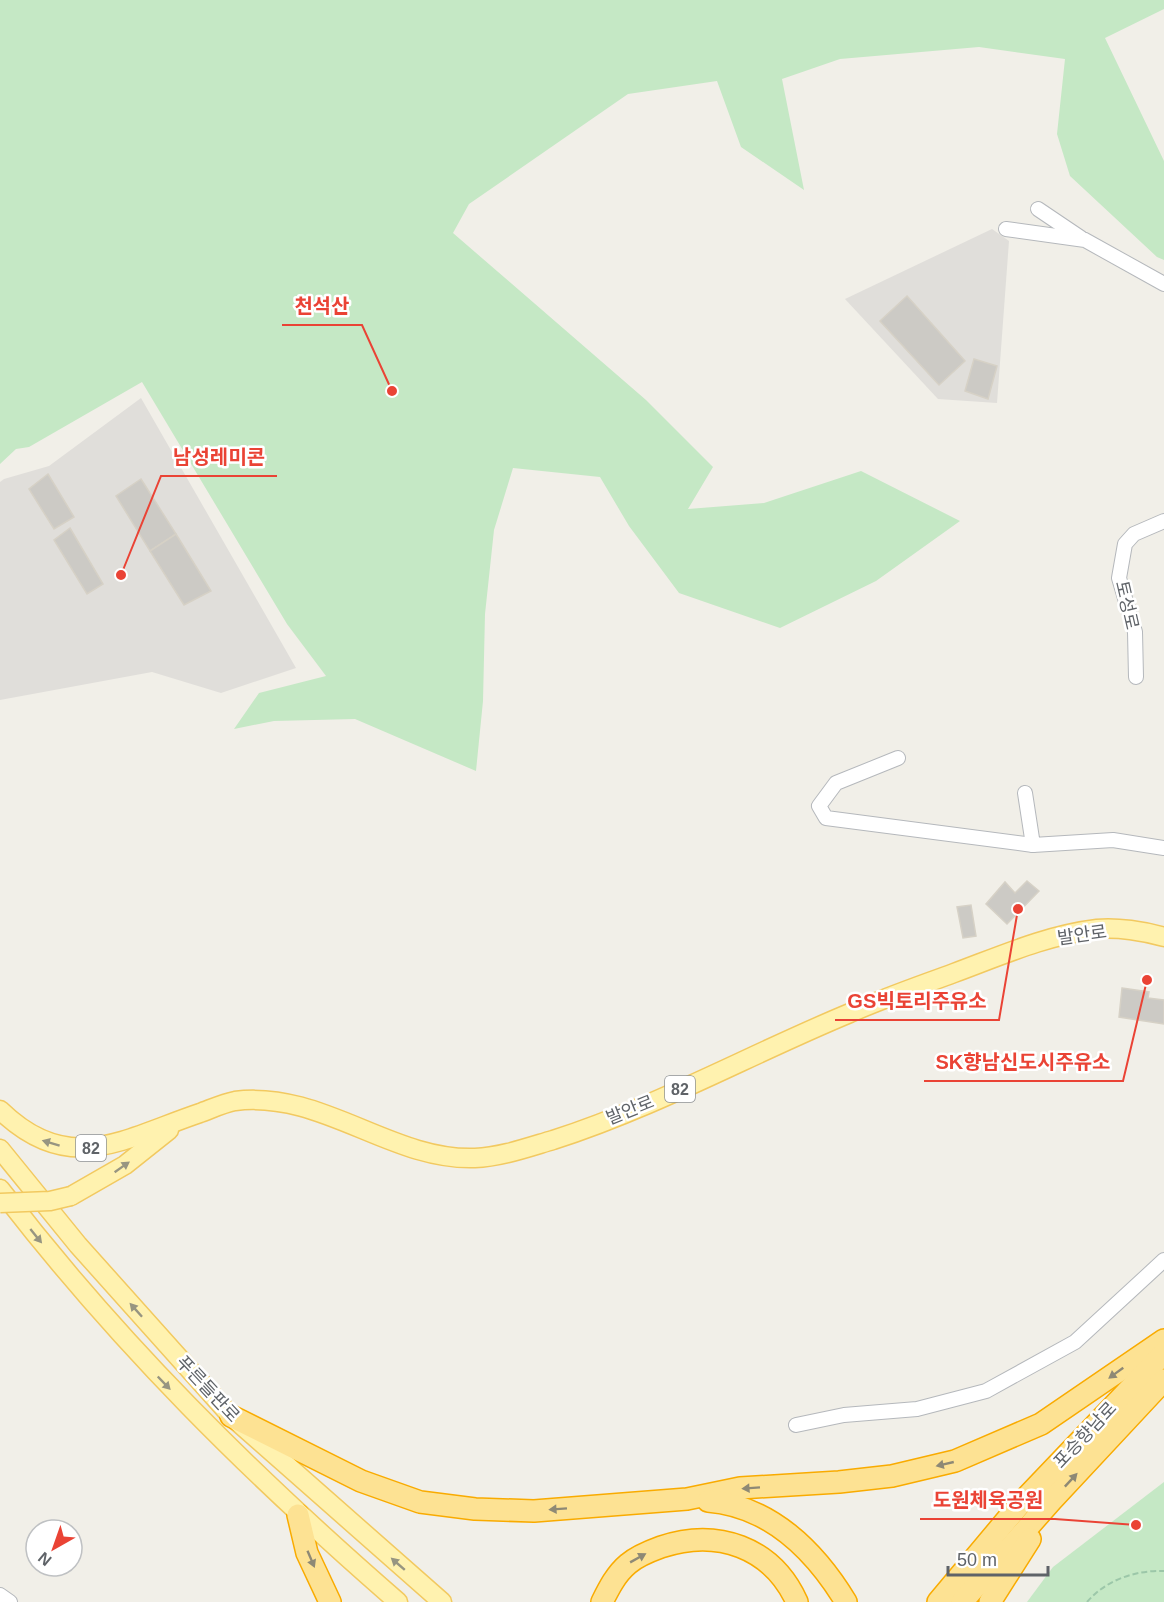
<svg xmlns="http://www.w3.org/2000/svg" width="1164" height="1602" font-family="Helvetica,'Noto Sans KR',sans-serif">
<rect width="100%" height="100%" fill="#f1efe8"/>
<!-- industrial -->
<g fill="#e0deda">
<polygon points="992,229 1009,241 997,403 938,399 845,299"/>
<polygon points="141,398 296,668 221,693 152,672 0,700 0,482 4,479 49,466"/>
</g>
<!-- green -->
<g fill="#c5e8c5">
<polygon points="0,0 1164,0 1164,9 1105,38 1164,161 1164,260 1157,257 1070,176 1057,134 1065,59 979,47 840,59 782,79 804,190 741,147 717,81 628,94 469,204 453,233 646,400 713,467 688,509 764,503 861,471 960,521 876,581 780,628 679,593 629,526 600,477 513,468 494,530 485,614 483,701 476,771 355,719 274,721 234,729 259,693 326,676 287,624 142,382 29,447 16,449 0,464"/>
<polygon points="1164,1482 1164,1602 1027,1602 1053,1567"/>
</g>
<!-- building -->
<g fill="#cccac5" stroke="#d6d1c6" stroke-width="1.5">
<polygon points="907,296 965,361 939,385 880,321"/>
<polygon points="974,359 997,366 988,399 965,391"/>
<polygon points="48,474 74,517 54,529 29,489"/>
<polygon points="141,479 176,534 150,551 116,496"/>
<polygon points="70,528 103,584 87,594 54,540"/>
<polygon points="176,534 211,591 184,605 150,551"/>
<polygon points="1027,881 1039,891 1007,924 986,904 1005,882 1015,893"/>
<polygon points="971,905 976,936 963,938 957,907"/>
<polygon points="1122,988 1149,992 1148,998 1164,1000 1164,1024 1119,1017"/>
</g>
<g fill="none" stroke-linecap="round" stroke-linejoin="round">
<!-- minor casing -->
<g stroke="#b5b8bc" stroke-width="16">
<g id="minor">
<polyline points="1038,209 1081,238"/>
<polyline points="1006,229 1085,240 1164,284"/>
<polyline points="1136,677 1135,632 1119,578 1125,544 1134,534 1164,521"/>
<polyline points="898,758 836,783 819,806 826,818 1033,845"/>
<polyline points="1025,793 1033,845 1113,840 1164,848"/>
<polyline points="796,1425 844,1415 917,1409 986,1391 1075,1342 1164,1260"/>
<polyline points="0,1595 10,1602"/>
</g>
</g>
<!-- major casing -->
<g stroke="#f2c960" stroke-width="21">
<g id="major">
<path d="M0,1110C69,1177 123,1139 200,1113C211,1109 224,1103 235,1101C322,1090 391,1161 475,1158C501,1157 529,1147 553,1140C656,1107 751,1054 850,1013C884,998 919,986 954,973C1000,956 1047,935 1097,929C1117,927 1144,931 1164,937"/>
<polyline points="0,1149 78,1245 231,1416 442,1602"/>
<path d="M0,1189C119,1344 251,1474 398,1602"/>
<polyline points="71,1196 125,1165 169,1130"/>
</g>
</g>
<!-- highway casing -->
<g stroke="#f9ab00" stroke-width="24">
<g id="highway">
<polyline points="231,1416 361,1481 420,1502 475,1509 534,1511 687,1499 740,1488 839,1482 892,1476 955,1461 1041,1424 1164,1340"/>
<path d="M708,1501C770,1506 815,1551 846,1602"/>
<polyline points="298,1515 307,1553 330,1602"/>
<path d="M602,1602C609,1588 616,1574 628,1564C637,1556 650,1551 661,1547C717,1528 772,1547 797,1602"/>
<polyline points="938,1602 1020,1504 1164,1353"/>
<polyline points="962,1602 1052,1500 1164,1380"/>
<polyline points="990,1602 1030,1539"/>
</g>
</g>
<!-- path -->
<path stroke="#9cc7a9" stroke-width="2" stroke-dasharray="6 3" stroke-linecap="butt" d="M1087,1602C1106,1580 1135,1570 1164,1571"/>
<!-- minor -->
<use href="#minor" stroke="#fff" stroke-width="14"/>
<!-- major -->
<use href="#major" stroke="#fff2af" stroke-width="18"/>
<!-- highway -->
<use href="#highway" stroke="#fde293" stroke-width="21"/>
<!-- major-bridge casing -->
<g stroke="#f2c960" stroke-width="21" stroke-linecap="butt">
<polyline id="major-bridge" points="0,1203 50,1201 71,1196"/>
</g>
<!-- major-bridge -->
<use href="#major-bridge" stroke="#fff2af" stroke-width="18"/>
</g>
<!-- one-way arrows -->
<defs><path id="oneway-solid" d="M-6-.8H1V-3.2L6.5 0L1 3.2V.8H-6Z" transform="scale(1.5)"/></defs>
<g fill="#979581">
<use href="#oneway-solid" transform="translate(51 1143) rotate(-163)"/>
<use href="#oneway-solid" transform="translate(122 1167) rotate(-35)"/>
<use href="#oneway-solid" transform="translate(36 1236) rotate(51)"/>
<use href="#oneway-solid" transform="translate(136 1310) rotate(-132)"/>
<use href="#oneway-solid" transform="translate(164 1383) rotate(46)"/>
<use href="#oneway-solid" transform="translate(398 1564) rotate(-139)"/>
</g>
<g fill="#8e8975">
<use href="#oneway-solid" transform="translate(1116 1373) rotate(144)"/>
<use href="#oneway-solid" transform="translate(945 1464) rotate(167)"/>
<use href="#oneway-solid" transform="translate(1071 1480) rotate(-47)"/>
<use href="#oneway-solid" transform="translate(751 1488) rotate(176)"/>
<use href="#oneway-solid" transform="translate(558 1509) rotate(176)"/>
<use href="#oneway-solid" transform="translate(638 1558) rotate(-29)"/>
<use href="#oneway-solid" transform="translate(311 1559) rotate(67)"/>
</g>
<g text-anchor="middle" stroke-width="5" stroke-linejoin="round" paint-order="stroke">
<!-- shield labels -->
<g fill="#fff" stroke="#8f9295" stroke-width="1.5">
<rect x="665" y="1076" width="30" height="26" rx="4.5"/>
<rect x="76" y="1135" width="30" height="26" rx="4.5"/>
</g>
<g font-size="16" font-weight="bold" fill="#5f6368">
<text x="680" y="1095">82</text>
<text x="91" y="1154">82</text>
</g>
<!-- street labels -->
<g font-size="18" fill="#5f6368" stroke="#fff">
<text transform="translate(1127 605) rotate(77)" y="6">토성로</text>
<text transform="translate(1082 935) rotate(-8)" y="6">발안로</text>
<text transform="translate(630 1110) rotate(-22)" y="6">발안로</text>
<text transform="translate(208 1389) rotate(47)" y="6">푸른들판로</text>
<text transform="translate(1085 1435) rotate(-47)" y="6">포승향남로</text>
</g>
</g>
<!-- callouts -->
<path fill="none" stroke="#ea4335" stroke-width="2" d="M392 391L362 325H282M121 575L161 476H277M1018 909L999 1020H835M1147 980L1123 1081H924M1136 1525L1055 1519H920"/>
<g fill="#ea4335" stroke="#fff" stroke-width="2">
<circle cx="392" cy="391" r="6"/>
<circle cx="121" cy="575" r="6"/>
<circle cx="1018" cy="909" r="6"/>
<circle cx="1147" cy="980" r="6"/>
<circle cx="1136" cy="1525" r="6"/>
</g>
<g font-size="20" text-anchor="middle" font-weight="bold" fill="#ea4335" stroke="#fff" stroke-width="5" stroke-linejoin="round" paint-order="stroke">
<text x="322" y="313">천석산</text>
<text x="219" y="464">남성레미콘</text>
<text x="917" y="1008">GS빅토리주유소</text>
<text x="1023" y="1069">SK향남신도시주유소</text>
<text x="988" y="1507">도원체육공원</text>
</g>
<!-- north arrow -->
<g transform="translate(54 1548) rotate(220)"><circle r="28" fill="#ffffff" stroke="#bfc1c3" stroke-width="1.5"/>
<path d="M0-4.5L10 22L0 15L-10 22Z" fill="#ea4335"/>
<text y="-9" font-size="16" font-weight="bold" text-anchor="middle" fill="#5f6368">N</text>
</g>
<!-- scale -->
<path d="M948 1566v9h100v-9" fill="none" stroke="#5f6368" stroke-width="3"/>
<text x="957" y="1566" font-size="18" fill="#5f6368" stroke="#ffffff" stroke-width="4.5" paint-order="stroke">50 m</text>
</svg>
